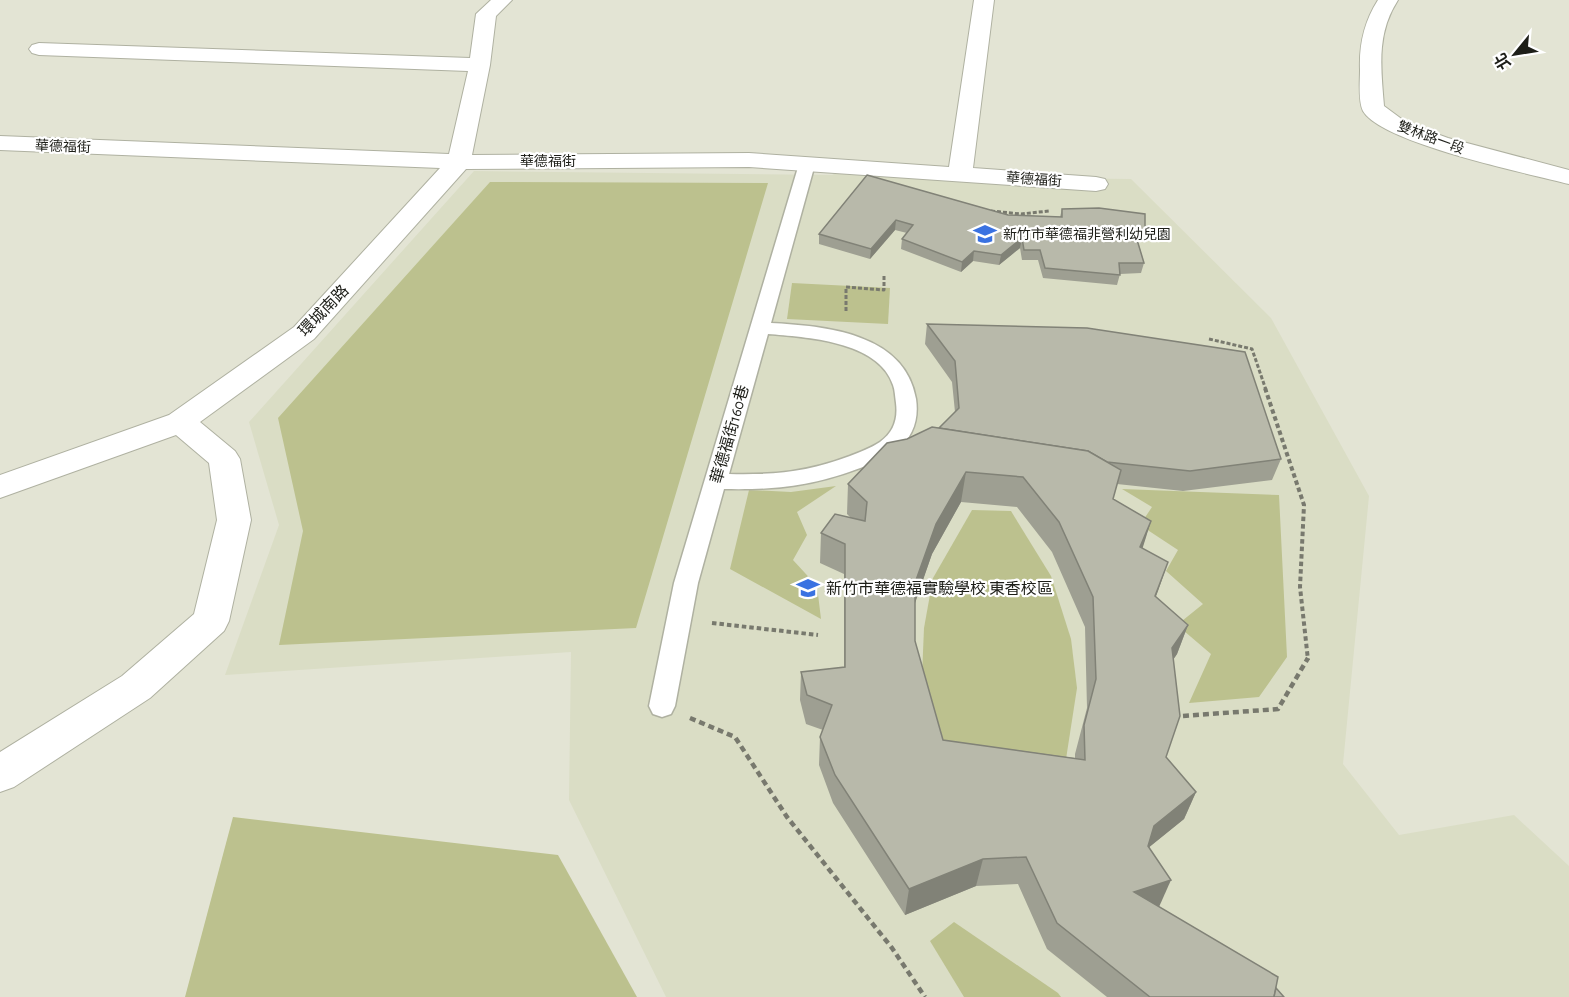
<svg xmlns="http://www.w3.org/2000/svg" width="1569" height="997" font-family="'Alegreya Sans','Noto Sans TC',sans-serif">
<rect width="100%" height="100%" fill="#e3e4d4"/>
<!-- built -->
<polygon fill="#daddc5" points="474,171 832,175 836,173 879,176 1131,179 1271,318 1369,496 1343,764 1399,835 1514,815 1569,866 1569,997 666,997 569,800 571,652 225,675 279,525 249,422"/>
<!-- green -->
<g fill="#bcc18e">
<polygon points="490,182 768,183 636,628 279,645 303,531 278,418"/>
<polygon points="792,283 890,288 888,324 787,319"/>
<polygon points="836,486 797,512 807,535 793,560 817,586 821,619 730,569 749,490 791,492"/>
<polygon points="1122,489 1279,495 1287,657 1259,697 1189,703 1211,654 1177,625 1203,604 1166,571 1178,550 1140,525 1152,507"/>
<polygon points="972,510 1011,511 1051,576 1071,639 1077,688 1064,772 945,755 922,676 924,628 933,578"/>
<polygon points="233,817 558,855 637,997 185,997"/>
<polygon points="954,922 1058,993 1061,997 964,997 930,941"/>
</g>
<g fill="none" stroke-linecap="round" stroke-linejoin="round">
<!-- service casing -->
<g stroke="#afb1a1" stroke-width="3">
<path id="service" d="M807,159L815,164L771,323C825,326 905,333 916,399C919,420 913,437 896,451C888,459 874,463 863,467C812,486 779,490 724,489L698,583L675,706L671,714L662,717L653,714L649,706L674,583L799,164ZM768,334C805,337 879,341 893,385C895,390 895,397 896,403C898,419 894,432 880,442C871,448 860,452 850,456C808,472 774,475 729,474Z"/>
</g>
<!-- minor casing -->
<g stroke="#afb1a1" stroke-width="2">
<polygon id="minor" points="491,0 512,0 496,16 490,65 472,155 749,153 949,167 974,0 994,0 973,168 1096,177 1105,179 1108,184 1105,189 1096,191 749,167 466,169 314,339 200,422 235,451 240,459 251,520 229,621 224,631 150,698 14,787 0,792 0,752 122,676 194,614 217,520 209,463 176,435 0,498 0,475 169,415 294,327 440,168 0,150 0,136 449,154 468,71 39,55 32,53 29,49 32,45 39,43 470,58 476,14"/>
</g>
<!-- tertiary casing -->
<g stroke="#afb1a1" stroke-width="2">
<path id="tertiary" d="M1378,0H1398C1376,34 1381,68 1384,106L1407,123L1448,138L1569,170V184C1530,174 1381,143 1363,111C1358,101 1360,81 1360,70C1359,44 1364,22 1378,0Z"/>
</g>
<!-- path-far2 -->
<g stroke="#78796e" stroke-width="3" stroke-dasharray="4 2" stroke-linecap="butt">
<polyline points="991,211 1021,214 1049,211"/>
<polyline points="846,311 846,287 884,290 884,275"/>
<polyline points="1209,339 1252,349 1266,390"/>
</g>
<!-- path-far1 -->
<g stroke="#78796e" stroke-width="4" stroke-dasharray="4.5 3" stroke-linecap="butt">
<polyline points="1265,388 1304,505 1300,587 1308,660"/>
<polyline points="712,623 818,635"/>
</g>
<!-- path -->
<g stroke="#78796e" stroke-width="4.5" stroke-dasharray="6 4" stroke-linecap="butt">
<polyline points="1183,716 1278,709 1308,658"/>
<polyline points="690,718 735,737 787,817 892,948 925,997"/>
</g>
<!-- service -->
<use href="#service" fill="#fff" fill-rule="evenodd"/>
<!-- minor -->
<use href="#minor" fill="#fff" fill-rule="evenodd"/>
<!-- tertiary -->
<use href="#tertiary" fill="#fff" fill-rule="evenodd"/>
</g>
<!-- wall -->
<g fill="#9e9f92" fill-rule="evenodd">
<polygon points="867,175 1008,215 1060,217 1062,209 1145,230 1142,240 1137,238 1144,263 1141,273 1120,274 1117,285 1043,278 1038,260 1022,260 1020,248 999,265 973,261 961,272 901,249 902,239 907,233 895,230 870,259 819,244 819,234"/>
<path d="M927,324L1281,459L1272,480L1183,491L1117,484L1113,499L1151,521L1142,548L1156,597L1188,625L1177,654L1173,660L1166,757L1196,792L1184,819L1149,847L1158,907L1276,988L1284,997H1107L1047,949L1018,884L976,886L905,915L833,803L819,765L820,737L823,730L806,724L800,700L801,672L844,668V574L820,563L821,533L851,518L847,514L848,484L907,439L939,428L955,412L952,382L925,344ZM961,502L1017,507L1052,552L1085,627L1087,708L1075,754V758L943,740L915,641V602L932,554Z"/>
</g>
<!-- shaded-wall -->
<g fill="#818277">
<polygon points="896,220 895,230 870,259 871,249"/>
<polygon points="1022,238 1020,248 999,265 1001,255"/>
<polygon points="974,251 973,261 961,272 962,262"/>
<polygon points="966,472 961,502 932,554 912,612 915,583 936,524"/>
<polygon points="1151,521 1142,550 1140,547"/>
<polygon points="1168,562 1158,591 1145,625 1155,596"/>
<polygon points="1188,625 1177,654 1161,677 1172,648"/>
<polygon points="1196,792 1184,819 1142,853 1154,826"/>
<polygon points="983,859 976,886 905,915 909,889"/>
<polygon points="1171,880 1159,907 1134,892"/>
</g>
<!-- building -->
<g fill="#b8b9aa" stroke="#818277" stroke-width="1.5" fill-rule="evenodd">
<polygon points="867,175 1008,215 1062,217 1062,209 1099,208 1145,214 1145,230 1137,228 1135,233 1144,263 1119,263 1120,275 1045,268 1040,250 1024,250 1022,238 1001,255 974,251 962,262 902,239 913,225 896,220 871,249 819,234"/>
<polygon points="927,324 1087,328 1245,352 1281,459 1190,471 1107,462 1088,451 939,428 959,408 955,361"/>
<path d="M932,427L1088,451L1121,470L1113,499L1151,521L1140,547L1168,562L1155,596L1188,625L1172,648L1180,716L1166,757L1196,792L1154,826L1148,846L1171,880L1134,892L1278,977L1274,997H1150L1057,923L1026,857L983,859L909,889L835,775L820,737L832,705L807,695L801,672L845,667V544L821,533L835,514L865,521L867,502L848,484L887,443L907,439ZM966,472L1023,477L1059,522L1093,597L1096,679L1084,725L1085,760L943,740L915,641V583L936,524Z"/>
<polygon points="1276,988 1284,997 1274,997"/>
</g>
<!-- icons -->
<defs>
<g id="school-bare" transform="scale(1.8)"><path d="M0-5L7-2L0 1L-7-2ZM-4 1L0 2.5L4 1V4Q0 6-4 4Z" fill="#3a72e1" stroke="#fff" stroke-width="2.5" paint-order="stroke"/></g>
</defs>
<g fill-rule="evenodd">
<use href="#school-bare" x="985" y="234"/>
<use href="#school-bare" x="808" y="588"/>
</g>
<g text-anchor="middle" stroke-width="4.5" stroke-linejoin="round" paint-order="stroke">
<!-- far-street labels -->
<g font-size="14" fill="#1d1e18" stroke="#fff">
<text transform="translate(1431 137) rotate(20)" y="5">雙林路一段</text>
<text transform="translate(63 146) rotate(2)" y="5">華德福街</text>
<text x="548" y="166">華德福街</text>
<text transform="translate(1034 179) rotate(4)" y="5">華德福街</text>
</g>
<!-- far-poi labels -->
<g font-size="14" fill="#1d1e18" stroke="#fff" text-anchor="start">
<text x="1003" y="239">新竹市華德福非營利幼兒園</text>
</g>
<!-- street labels -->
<g font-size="16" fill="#1d1e18" stroke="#fff">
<text transform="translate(323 310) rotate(-46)" y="6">環城南路</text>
<text transform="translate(729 434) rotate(-74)" y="6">華德福街160巷</text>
</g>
<!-- poi labels -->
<g font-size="16" fill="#1d1e18" stroke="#fff" text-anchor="start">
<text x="826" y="594">新竹市華德福實驗學校 東香校區</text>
</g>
</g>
<!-- north arrow -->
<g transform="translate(1515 54) rotate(240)" stroke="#ffffff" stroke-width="4.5" paint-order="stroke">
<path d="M0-4.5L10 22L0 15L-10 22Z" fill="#1d1e18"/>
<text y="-9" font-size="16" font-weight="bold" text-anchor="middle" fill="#1d1e18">北</text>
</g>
</svg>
